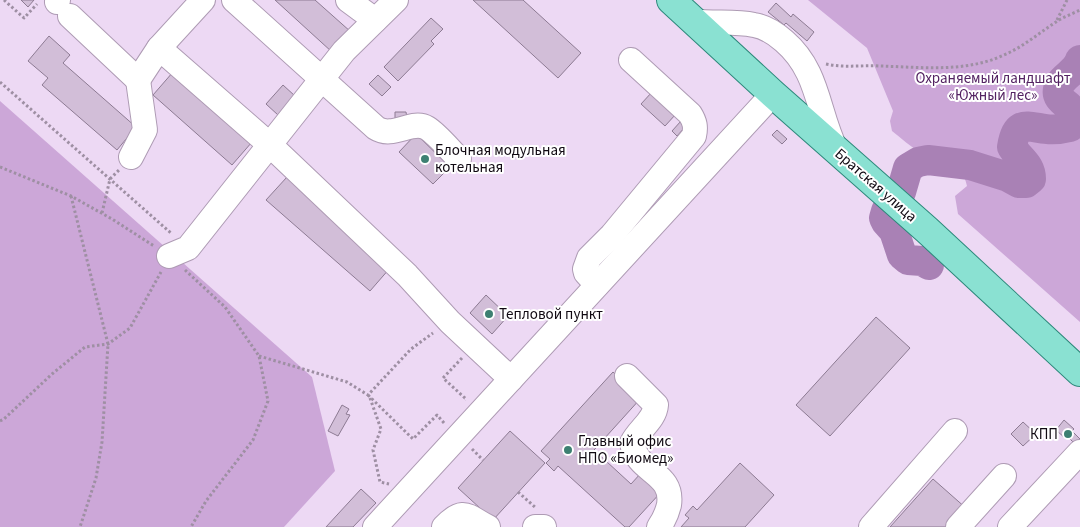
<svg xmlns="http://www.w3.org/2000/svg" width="1080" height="527" font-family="'Source Sans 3',sans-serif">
<rect width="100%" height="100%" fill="#edd9f4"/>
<!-- green -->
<g fill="#cca7d8">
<path d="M808,0H1080V322L958,214L955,196L967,186C962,160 941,163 921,153C911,147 901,138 892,131L890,121L893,111L867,48Z"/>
<polygon points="0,101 312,377 335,471 284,527 0,527"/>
</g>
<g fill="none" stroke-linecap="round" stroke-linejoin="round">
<!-- river -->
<g stroke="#a981b5" stroke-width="30">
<path d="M901,192L908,168L918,162L928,160L970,165L1008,177L1019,183H1026L1031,179C1031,164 1020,160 1012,147C1016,121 1024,126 1046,129C1054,130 1062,129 1070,127L1077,117C1072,104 1055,102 1058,89C1061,76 1076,73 1080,60"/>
<polyline points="886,211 884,218 886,222 894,231 902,255 908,260 922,261 929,265"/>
</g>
</g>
<!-- building -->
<g fill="#d2bed8" stroke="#8d7b93">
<polygon points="21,0 34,0 28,7"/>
<polygon points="275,0 315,0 351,32 332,52"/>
<polygon points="473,0 523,0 581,53 558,78"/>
<polygon points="776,3 791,17 793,14 814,32 807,41 786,23 784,25 768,12"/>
<polygon points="431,18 443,29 431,41 434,44 398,81 384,67"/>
<polygon points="49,36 70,55 63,63 136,127 117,150 42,85 48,78 28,61"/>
<polygon points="173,72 252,142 232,165 153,95"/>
<polygon points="378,75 391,87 382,96 369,84"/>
<polygon points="283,85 295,96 278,115 266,104"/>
<polygon points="652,92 676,114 665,126 641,104"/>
<polygon points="395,112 406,112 407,118 395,118"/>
<polygon points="681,121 686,126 677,136 672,131"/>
<polygon points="777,130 787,139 782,144 772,135"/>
<polygon points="416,134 450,167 433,184 399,152"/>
<polygon points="287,177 390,268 370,291 266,200"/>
<polygon points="486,295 508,316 492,334 470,313"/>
<polygon points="876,317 910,348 830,436 796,405"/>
<polygon points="613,372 641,398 594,450 631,484 641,473 662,491 629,527 625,527 558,466 554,471 546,463 550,459 541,451"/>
<polygon points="342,405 349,409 346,414 350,415 338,436 328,431"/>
<polygon points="1064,420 1074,429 1072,431 1080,439 1075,444 1068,437 1066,439 1056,430"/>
<polygon points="1023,422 1036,434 1023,446 1011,434"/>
<polygon points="510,431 545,463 493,520 458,488"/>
<polygon points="740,463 774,495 745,527 681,527 689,518 685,515 693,506 697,510"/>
<polygon points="933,479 967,509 952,527 890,527"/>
<polygon points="361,489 376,503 353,527 326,527"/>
</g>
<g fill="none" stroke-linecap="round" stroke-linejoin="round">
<!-- minor casing -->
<g stroke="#ae9bb4" stroke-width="26">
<g id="minor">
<path d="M234,0L376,128C393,139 412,119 427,128C437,134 450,150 459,159"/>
<polyline points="348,0 375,20"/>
<polyline points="57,2 58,0"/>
<polyline points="70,16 138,80 159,48 270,145 407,275 450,322 511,379"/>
<path d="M693,21C713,24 734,21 754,25C766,27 775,33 784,41C819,71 817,111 836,150"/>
<polyline points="159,48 203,0"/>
<polyline points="131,157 145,130 138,80"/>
<polyline points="169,256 188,248 344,51 396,0"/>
<path d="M597,285L586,273L585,269L589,258L612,235L694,136C696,127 695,122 690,114L631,60"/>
<path d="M627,376L656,405C655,420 638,430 632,443C637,473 674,472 669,505C667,513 664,520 659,527"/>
<polyline points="375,527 773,94"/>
<path d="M444,527C464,506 468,517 488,527"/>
<polyline points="535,527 544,527"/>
<polyline points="871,527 955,431"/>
<polyline points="958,527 1004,476"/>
<polyline points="1010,527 1080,452"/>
</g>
</g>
<!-- major casing -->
<g stroke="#2d887b" stroke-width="30">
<polyline id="major" points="671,0 773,94 927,230 1080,372"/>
</g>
<!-- path -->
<g stroke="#9e8fa3" stroke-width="3" stroke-dasharray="2.5 2.5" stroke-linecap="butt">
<polyline points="4,0 24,18 37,4"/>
<polyline points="1057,20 1067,0"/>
<path d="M826,64C844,68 861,65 879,66C921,67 965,73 1004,55C1023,47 1039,33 1056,22C1063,17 1072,14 1080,10"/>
<polyline points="0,82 172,234"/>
<polyline points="0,167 71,196 112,219 154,246"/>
<polyline points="71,196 108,344 102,442 96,478 80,527"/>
<polyline points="102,213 110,179 119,170"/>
<polyline points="185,270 225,307 259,356 268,401 253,440 206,501 191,527"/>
<polyline points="259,356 347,382 368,395 411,349 433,333"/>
<polyline points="462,358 443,378 466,399 465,400"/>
<polyline points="368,395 413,439 437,415 444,423"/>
<polyline points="370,398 381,429 373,450 380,482 389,484"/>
<polyline points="0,421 4,419 52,374 85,347 108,344 130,328 161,272"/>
<polyline points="472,449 483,460"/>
<polyline points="518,492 536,508"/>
</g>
<!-- minor -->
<use href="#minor" stroke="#fff" stroke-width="24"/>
<!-- major -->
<use href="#major" stroke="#8ae1d2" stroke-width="28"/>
</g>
<!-- markers -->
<g fill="#3d8072" stroke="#fff" stroke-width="2">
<circle cx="425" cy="159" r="5"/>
<circle cx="489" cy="314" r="5"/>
<circle cx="1068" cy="434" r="5"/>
<circle cx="568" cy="450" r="5"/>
</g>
<g text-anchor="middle" stroke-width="4" stroke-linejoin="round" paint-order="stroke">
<!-- park labels -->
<g font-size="15" fill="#532262" stroke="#fff">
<text x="993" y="83">Охраняемый ландшафт<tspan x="993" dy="17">«Южный лес»</tspan></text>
</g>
<!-- poi labels -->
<g font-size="15" fill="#100912" stroke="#fff" text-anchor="start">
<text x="435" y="155">Блочная модульная<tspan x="435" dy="17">котельная</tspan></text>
<text x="499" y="319">Тепловой пункт</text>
<text x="1058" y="439" text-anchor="end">КПП</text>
<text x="578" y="446">Главный офис<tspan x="578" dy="17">НПО «Биомед»</tspan></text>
</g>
<!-- street labels -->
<g font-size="15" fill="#100912" stroke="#fff">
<text transform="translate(876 185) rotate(41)" y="5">Братская улица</text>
</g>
</g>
</svg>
